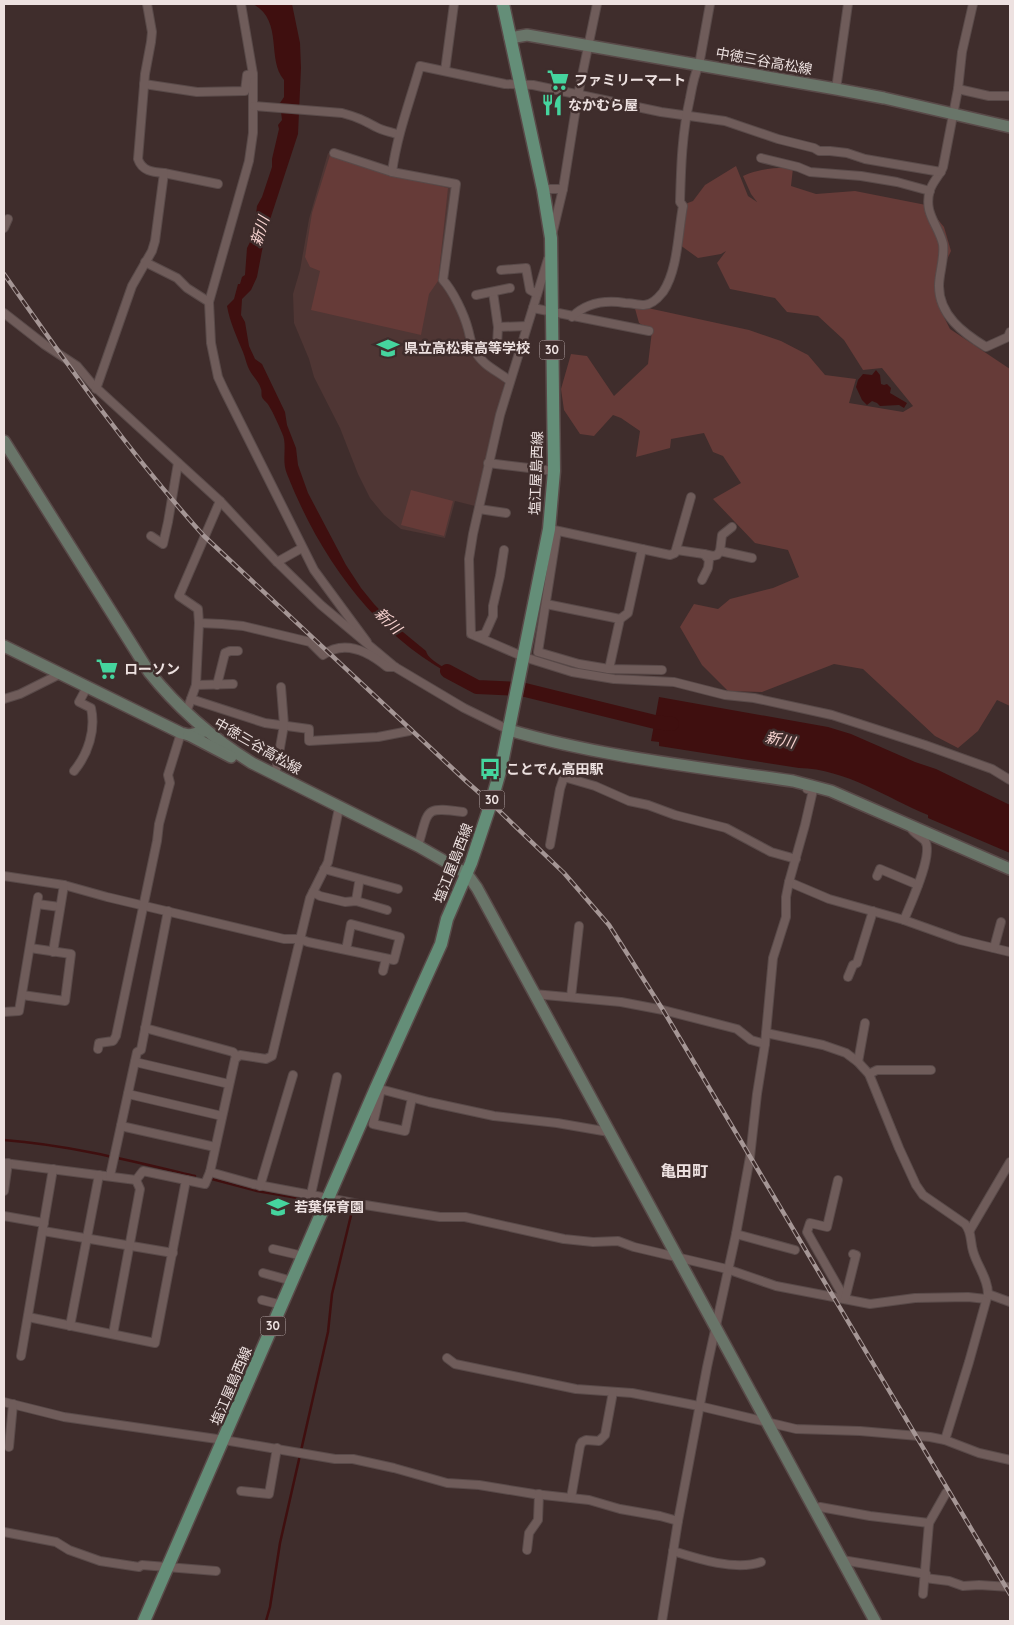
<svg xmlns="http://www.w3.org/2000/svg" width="1014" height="1625" font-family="Quicksand,'Noto Sans JP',sans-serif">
<rect width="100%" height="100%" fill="#3f2d2c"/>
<!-- built -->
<polygon fill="#4f3634" points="328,153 392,173 453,186 440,282 446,286 465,324 478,361 489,371 497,372 505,381 475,506 455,501 445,538 401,529 384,515 370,498 358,474 340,428 314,377 309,359 294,323 293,294 300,270 309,219"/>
<!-- green -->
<g fill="#663b38">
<polygon points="330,155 387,173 448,188 438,281 429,294 421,335 311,310 320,271 310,267 305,257 312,213"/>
<path d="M736,166L748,196L757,202L751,194L743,176C759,169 775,167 793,168L791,186L816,194L855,191L926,205L944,227L951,251L941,272L938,305L950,329L1010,369V706L997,700L978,731L958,748L935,736L863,669L834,664L762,692L728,691L702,665L680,627L694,604L718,609L730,599L773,588L799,577L788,550L755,543L713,499L741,483L723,456L713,452L704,433L671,439L670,448L636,457L640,431L621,418L613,415L594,436L580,434L564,410L561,389L571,354L587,356L614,396L648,364L652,331L639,323L634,305L749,330L781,341L808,355L825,375L856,379L849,403L903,412L913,406L882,368L863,370L844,340L818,316L787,312L775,298L730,289L717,263L726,251L721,254L698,258L680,245L685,204L693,201L705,185Z"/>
<polygon points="411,490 453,501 444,536 401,525"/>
</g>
<!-- water -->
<g fill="#3f0f0f">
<path d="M253,4H292L300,43L301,68L298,134L265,235L257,277L251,290L242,299L241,315L245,322L249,346L255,359L262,364L285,412L287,425L296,448L298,465L308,493L346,565L361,588L374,604L392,623L426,651C428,662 457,674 467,678L461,680C377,638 321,560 287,474C281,460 288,445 282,433C278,424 274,414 269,406C268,403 263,400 262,397C261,395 262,391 261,389C259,381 251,375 248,367C246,362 245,357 243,352C237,337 230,323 227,306L234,299L238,284H240L242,277L245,275L247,248L253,236L249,235L250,233L254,232L257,206L262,197L272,167V159L279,129L278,125L282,120L280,103L284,97V80C266,59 284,21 253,4Z"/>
<polygon points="876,370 880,375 881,384 884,385 887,384 891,388 890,393 907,403 904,408 899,405 880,406 877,403 872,401 867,405 862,400 856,387 858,380 863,374 872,375"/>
<path d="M659,697L828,727L851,734L915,762L936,769L1010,805V853L928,818V815C887,798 846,769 799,768L659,746V742L651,741Z"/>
</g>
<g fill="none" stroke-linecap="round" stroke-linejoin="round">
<!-- stream -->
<g stroke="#3f0f0f" stroke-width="2.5">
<path d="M4,1140C69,1145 132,1161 195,1176"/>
<polyline points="212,1179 257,1191 321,1202"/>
<polyline points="266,1621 270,1607 280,1543 328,1332 332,1294 353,1207 329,1204"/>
</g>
<!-- river -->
<polyline stroke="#3f0f0f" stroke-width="14" points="447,671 477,687 521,689 655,722 672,724"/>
<!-- street casing -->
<g stroke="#594a49" stroke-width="10">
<g id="street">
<polyline points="241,4 253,74 253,133 249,161 209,302 211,343 218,377 224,390 314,570 367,642"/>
<path d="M973,4L962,52L958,89L943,167C940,175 933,181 930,190C923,213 938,224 943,244C945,258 939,273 939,286C939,315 963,333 986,347L1008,337L1010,332"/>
<polyline points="445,71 454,4"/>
<polyline points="144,84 197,92 245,91 247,75 253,74"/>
<polyline points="836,89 848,4"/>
<polyline points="958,89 989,96 1010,96"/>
<path d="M254,106L342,113C357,117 363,120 376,127C383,131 392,132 399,135"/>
<path d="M334,153L392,172L456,184L443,280C453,291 464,314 468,329C470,336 471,345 475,351C483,366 498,371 510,381"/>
<polyline points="761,158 798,167 810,172 861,176 897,182 930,191"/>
<path d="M392,172C397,135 410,101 420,66L505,84L533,85L661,112L725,121L778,139L814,148L819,151H830L847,153L865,159L941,172"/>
<polyline points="164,173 218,184"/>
<polyline points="543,189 563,189"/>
<polyline points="4,228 8,219"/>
<polyline points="553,231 563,189 578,95 597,4"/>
<polyline points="548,259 500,415 473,534 469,559 471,634 524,657 572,672 614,679 674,682 725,695 754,698 832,715 925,745 992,769 1010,780"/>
<polyline points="145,262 177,278 187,288 209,302"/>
<polyline points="501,270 526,268 530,290 537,294"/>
<polyline points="493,292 498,327 497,345"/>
<polyline points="476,295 510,288"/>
<polyline points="533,308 649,331"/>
<polyline points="4,313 45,345 77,366 93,385 220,501 277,562 321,605 395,667 464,708 509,730"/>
<path d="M572,317C586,303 606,300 625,303C631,303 638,305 644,305C651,305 659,297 663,292C678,270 678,232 683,206L680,202C681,166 682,133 690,98C692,87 694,75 699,65L710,4"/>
<polyline points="498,327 527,326"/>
<path d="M96,389L132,286L152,251L155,241L164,173C152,172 142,171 138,159L145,74L151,42L152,32L147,4"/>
<polyline points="488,463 554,471"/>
<polyline points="479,509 506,513"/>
<polyline points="554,530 642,549 628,613 620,619 609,669"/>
<polyline points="557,531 538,652 579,664 609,669 662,670"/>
<polyline points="151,536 163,544 168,522 178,463"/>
<polyline points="642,549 670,555 675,553 691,497"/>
<polyline points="677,550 704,554 709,560 708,568 702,580"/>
<polyline points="720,551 752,558"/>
<polyline points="704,554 713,556 717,555 720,551 722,535 732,527"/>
<polyline points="277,562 302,548"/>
<polyline points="546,604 620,619"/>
<path d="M199,623L222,624L243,626L310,642L323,655C345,639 369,652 387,667H395"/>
<polyline points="477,636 485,634 493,616 493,606 500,576 504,550"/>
<polyline points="196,685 233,684"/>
<polyline points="217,685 225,653 230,651 238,651"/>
<polyline points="4,699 20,694 60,674"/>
<polyline points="191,699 265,723 309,729 309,741 378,737 409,731"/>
<polyline points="186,713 196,685 199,623 198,609 179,596 220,501"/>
<path d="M74,771C88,754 96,730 91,708L79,702L87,687"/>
<polyline points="275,776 284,725 281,687"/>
<polyline points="339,808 328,862 310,898 272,1056 266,1059 240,1055 235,1059 210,1172 253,1184 359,1204 440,1217 465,1217 564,1239 593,1242 618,1241 634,1247 727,1269 776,1286 870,1304 915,1298 968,1297 986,1299"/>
<polyline points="550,845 560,789 564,777 595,786 629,801 648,805 675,815 726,828 771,852 796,859"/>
<path d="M418,846C429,810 423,806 463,812"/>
<polyline points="324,869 398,889"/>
<polyline points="4,876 64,885 107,897 284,939 300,939 308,942 394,960 400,937 351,924 346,950"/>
<polyline points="877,876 880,869 918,885"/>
<polyline points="789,882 829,899 904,920 960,940 1010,952"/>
<polyline points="313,892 320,896 345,902 356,901 387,910"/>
<polyline points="356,901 359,883"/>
<polyline points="37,904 60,907"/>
<path d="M904,920C910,905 934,854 925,841C921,836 914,834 911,828"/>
<polyline points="994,948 1001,922"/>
<polyline points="53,952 64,885"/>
<polyline points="383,971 386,959"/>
<polyline points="848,977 853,965 857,963 873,911"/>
<polyline points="534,994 621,1002 663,1010 737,1029 751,1040 765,1044"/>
<polyline points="22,995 65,1001 71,954 30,948"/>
<polyline points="571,997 579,926"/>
<polyline points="4,1012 19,1011 38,897"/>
<polyline points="145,1028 233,1052 237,1057"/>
<path d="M766,1033L823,1045L846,1053L858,1062L869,1074L899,1148L916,1185L923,1195L965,1224C972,1232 970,1241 973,1251C977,1266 988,1278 988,1294L969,1362L945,1440"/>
<polyline points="98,1049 99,1043 113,1041 116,1036 157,841 159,824 170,783 168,775 181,733"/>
<polyline points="135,1062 229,1084"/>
<polyline points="858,1062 865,1023"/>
<polyline points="869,1074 877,1070 931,1070"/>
<polyline points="376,1088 429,1102 494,1116 557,1123 609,1132"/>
<polyline points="381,1089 373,1124 405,1131 412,1098"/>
<polyline points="128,1094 222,1116"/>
<polyline points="121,1126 215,1147"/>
<polyline points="4,1163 136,1180 143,1171 205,1184 210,1172"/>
<polyline points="110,1176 137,1052 141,1050 168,911"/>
<polyline points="838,1180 827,1227 810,1223 807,1232 845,1299"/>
<polyline points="260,1186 293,1075"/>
<polyline points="4,1191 8,1163"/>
<polyline points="311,1194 337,1077"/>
<polyline points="4,1216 44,1223"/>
<polyline points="970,1230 1010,1162"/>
<polyline points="43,1231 173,1253"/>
<polyline points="736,1234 795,1250"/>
<polyline points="273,1249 303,1256"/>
<polyline points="263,1273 292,1281"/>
<polyline points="988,1294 1010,1302"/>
<polyline points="845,1299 856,1255 853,1254"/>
<polyline points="262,1300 282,1305"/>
<polyline points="28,1317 155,1343 186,1180"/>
<polyline points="70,1326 99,1175"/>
<polyline points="113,1334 140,1189 136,1180"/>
<polyline points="21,1356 53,1169"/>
<polyline points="447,1358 455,1364 576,1389 632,1393 699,1406 796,1429 860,1431 930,1437 945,1440 979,1453 1010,1460"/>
<polyline points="4,1402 64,1417 224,1440 335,1459 353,1459 394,1468 447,1483 479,1485 534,1494 589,1500 620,1509 660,1516 678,1521"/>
<polyline points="9,1447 13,1404"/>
<polyline points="241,1491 269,1494 277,1448"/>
<polyline points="571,1498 580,1446 582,1442 586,1440 599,1441 605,1435 613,1392"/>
<polyline points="814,1509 820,1507 870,1516 929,1523"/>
<polyline points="4,1532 56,1542 69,1550 100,1561 139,1567 142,1565 216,1571"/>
<polyline points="527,1550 529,1533 538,1520 539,1494"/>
<path d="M673,1551C698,1559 736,1571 761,1562"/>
<polyline points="842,1560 926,1574"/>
<polyline points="925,1578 949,1581 963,1586 979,1585 1010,1587"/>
<polyline points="923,1594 929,1523 946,1493"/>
<polyline points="662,1621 678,1521 707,1367 736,1234 750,1157 757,1094 765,1044 773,958 786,917 786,897 789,882 805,825 813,790 807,789"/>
</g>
</g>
<!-- secondary casing -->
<g stroke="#594a49" stroke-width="14">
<g id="secondary">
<polyline points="510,38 527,35 836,89 884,98 1010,127"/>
<path d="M4,441L149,672C178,708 212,738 252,763L418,846L467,874L477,888L875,1621"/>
<polyline points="4,646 181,733 189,735 205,731"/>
<path d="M509,730C601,757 698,767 793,781L831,791L1010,869"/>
<polyline points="189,735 231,757"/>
</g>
</g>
<!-- primary casing -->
<g stroke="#594a49" stroke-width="15">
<polyline id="primary" points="144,1621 376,1088 441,944 447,919 471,863 491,803 501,768 549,529 554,471 551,238 543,189 503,4"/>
</g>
<!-- street -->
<use href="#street" stroke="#6f5c5a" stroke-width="8"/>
<!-- secondary -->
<use href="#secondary" stroke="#697569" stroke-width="11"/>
<!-- primary -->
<use href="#primary" stroke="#648e78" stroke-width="12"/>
<!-- rail casing -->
<g stroke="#a59695" stroke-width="4.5">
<path id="rail" d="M4,274C67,364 130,454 204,536L467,782L491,803L564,873L609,925L663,1010L1010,1594"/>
</g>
<!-- rail -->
<use href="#rail" stroke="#3f2d2c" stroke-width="2.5" stroke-dasharray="8" stroke-linecap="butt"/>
</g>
<!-- icons -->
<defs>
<g id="supermarket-bare" transform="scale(1.725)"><path d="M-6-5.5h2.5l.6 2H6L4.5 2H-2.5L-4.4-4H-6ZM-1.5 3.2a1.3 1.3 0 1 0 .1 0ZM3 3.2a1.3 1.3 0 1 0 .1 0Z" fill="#45d49e" stroke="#3f2d2c" stroke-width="2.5" paint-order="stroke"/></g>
<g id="restaurant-bare" transform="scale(1.725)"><path d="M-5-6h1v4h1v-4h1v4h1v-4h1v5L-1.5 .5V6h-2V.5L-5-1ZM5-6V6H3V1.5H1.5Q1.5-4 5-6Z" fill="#45d49e" stroke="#3f2d2c" stroke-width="2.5" paint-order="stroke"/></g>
<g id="school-bare" transform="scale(1.725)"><path d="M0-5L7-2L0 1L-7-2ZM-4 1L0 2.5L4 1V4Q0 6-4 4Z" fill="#45d49e" stroke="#3f2d2c" stroke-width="2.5" paint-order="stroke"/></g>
<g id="bus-bare" transform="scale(1.725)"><path d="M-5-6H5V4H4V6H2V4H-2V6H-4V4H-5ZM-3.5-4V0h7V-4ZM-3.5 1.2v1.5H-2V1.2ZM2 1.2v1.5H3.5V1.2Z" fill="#45d49e" stroke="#3f2d2c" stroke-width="2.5" paint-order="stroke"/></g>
</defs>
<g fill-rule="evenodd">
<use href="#supermarket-bare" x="558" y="80"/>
<use href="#restaurant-bare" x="552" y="105"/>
<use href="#school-bare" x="388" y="348"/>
<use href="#supermarket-bare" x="107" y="669"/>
<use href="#bus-bare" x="490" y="769"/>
<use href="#school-bare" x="278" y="1207"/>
</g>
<g text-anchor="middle" stroke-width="5" stroke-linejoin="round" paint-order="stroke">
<!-- shield labels -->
<g fill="#3f2d2c" stroke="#b9abaa" stroke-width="1">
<rect x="539.5" y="340.5" width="25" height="19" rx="4"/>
<rect x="479.5" y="790.5" width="25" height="19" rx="4"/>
<rect x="260.5" y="1316.5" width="25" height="19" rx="4"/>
</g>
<g font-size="12" font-weight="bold" fill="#ede1e0">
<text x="552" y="354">30</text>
<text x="492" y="804">30</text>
<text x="273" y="1330">30</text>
</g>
<!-- street labels -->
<g font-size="14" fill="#ede1e0" stroke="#3f2d2c">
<text transform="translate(764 61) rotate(10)" y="5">中徳三谷高松線</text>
<text transform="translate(536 473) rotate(-88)" y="5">塩江屋島西線</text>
<text transform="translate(258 746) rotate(30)" y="5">中徳三谷高松線</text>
<text transform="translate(453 863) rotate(-69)" y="5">塩江屋島西線</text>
<text transform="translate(231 1386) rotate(-67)" y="5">塩江屋島西線</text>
</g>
<!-- poi labels -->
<g font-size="14" font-weight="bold" fill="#ede1e0" stroke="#3f2d2c" text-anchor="start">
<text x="574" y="85">ファミリーマート</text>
<text x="568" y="110">なかむら屋</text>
<text x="404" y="353">県立高松東高等学校</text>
<text x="124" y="674">ローソン</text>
<text x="506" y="774">ことでん高田駅</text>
<text x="294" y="1212">若葉保育園</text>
</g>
<!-- water labels -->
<g font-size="15" font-style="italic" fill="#f9d4d1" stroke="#3f2d2c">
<text transform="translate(260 231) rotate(-73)" y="5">新川</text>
<text transform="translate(388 621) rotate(44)" y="5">新川</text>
<text transform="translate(780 740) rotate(12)" y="5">新川</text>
</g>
<!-- quarter labels -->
<g font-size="16" font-weight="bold" fill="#ede1e0" stroke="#3f2d2c">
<text x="684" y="1177">亀田町</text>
</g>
</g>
<!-- border -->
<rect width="1014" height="1625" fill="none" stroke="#ede1e0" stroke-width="10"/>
</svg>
